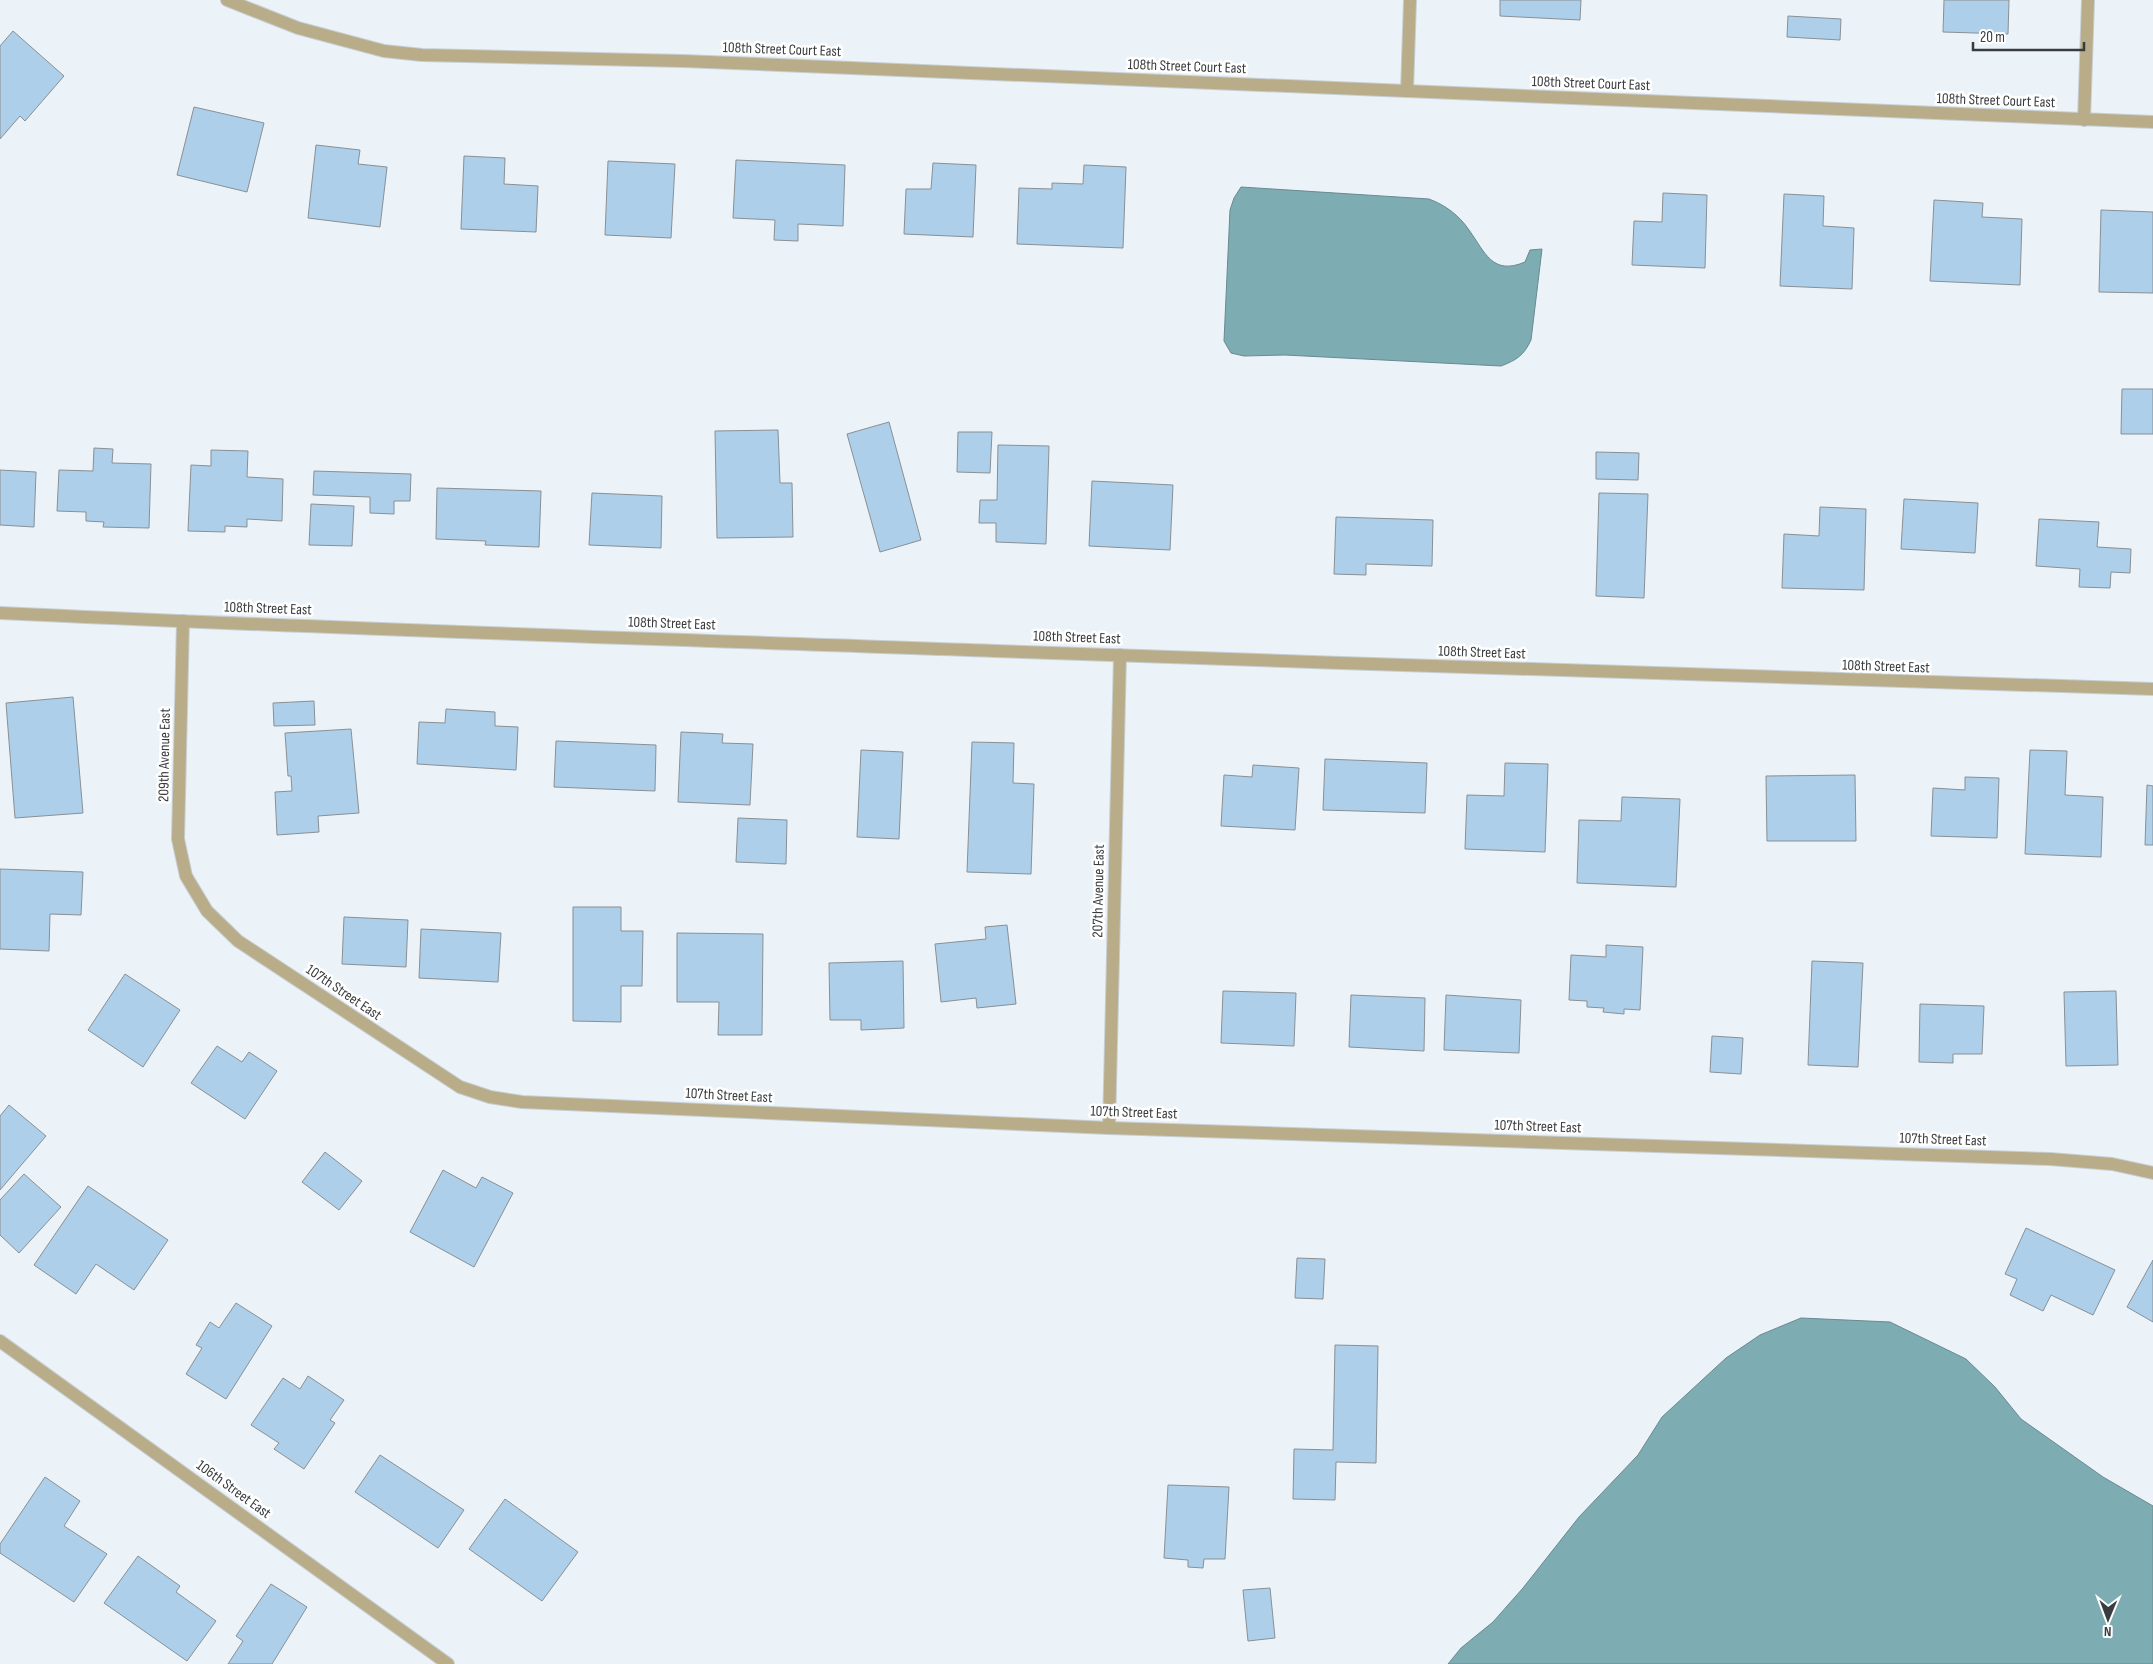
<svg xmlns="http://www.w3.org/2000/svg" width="2153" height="1664" font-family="'Sofia Sans Condensed',sans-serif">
<rect width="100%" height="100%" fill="#ebf2f8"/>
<!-- water -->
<g fill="#7dacb3" stroke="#698a90">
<path d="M1241,187L1429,199C1445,205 1459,215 1469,230C1485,252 1492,276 1525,262L1530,250L1542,249L1531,340C1524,355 1517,360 1501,366L1285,355L1244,356L1231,353L1224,341L1230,210L1234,198Z"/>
<polygon points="1801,1318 1890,1322 1966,1359 1995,1387 2021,1419 2103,1477 2153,1506 2153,1664 1448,1664 1461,1648 1493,1622 1523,1588 1579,1517 1638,1455 1662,1417 1726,1358 1760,1335"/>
</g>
<!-- building -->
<g fill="#aecfe9" stroke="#899095">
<polygon points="1500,0 1581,0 1580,20 1500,16"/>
<polygon points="1944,0 2009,0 2008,34 1943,32"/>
<polygon points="1788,16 1841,19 1840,40 1787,37"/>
<polygon points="13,31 64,76 25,121 20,116 0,139 0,46"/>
<polygon points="194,107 264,123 247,192 177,175"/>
<polygon points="316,145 360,150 358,164 387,167 380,227 308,218"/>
<polygon points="464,156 505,158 504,184 538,186 536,232 461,229"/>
<polygon points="736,160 845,165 843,226 798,224 798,241 774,240 775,220 733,218"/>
<polygon points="608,161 675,164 671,238 605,235"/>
<polygon points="933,163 976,165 973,237 904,234 906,189 931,189"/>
<polygon points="1084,165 1126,167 1123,248 1017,244 1019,188 1052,189 1052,183 1083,184"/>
<polygon points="1663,193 1707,195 1705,268 1632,265 1634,221 1662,222"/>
<polygon points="1784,194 1824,196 1823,226 1854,228 1852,289 1780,286"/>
<polygon points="1934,200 1983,203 1982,217 2022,219 2020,285 1930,281"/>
<polygon points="2101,210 2153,212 2153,293 2099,292"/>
<polygon points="2122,389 2153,389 2153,434 2121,434"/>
<polygon points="889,422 921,540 880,552 847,434"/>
<polygon points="778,430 780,483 792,483 793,537 717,538 715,431"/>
<polygon points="958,432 992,432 990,473 957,472"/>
<polygon points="998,445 1049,446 1046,544 996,542 996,523 979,523 980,500 997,500"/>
<polygon points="94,448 113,449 112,463 151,464 149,528 103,527 104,522 86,521 86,512 57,511 59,470 93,471"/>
<polygon points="211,450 248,451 247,477 283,479 282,521 247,519 247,527 225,526 225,532 188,531 191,465 211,466"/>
<polygon points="1596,452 1639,453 1638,480 1596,479"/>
<polygon points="0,470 36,472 34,527 0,525"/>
<polygon points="314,471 411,474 410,501 394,501 394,514 370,513 370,497 313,495"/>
<polygon points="1092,481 1173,485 1170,550 1089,546"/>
<polygon points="437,488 541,491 539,547 485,545 486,541 436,539"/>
<polygon points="592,493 662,496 661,548 589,545"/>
<polygon points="1599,493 1648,494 1644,598 1596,596"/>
<polygon points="1904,499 1978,503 1975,553 1901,549"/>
<polygon points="311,504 354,506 352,546 309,545"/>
<polygon points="1820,507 1866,509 1864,590 1782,588 1784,534 1819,536"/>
<polygon points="1336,517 1433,520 1432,566 1366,564 1366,575 1334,574"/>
<polygon points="2039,519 2099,522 2097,547 2131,549 2130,573 2111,572 2110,588 2079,587 2080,569 2036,566"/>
<polygon points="73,697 83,813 15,818 6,703"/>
<polygon points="314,701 315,725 274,726 273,703"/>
<polygon points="446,709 495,712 495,726 518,727 516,770 417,764 419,722 445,723"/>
<polygon points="351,729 359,813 318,816 319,832 277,835 275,792 292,791 291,776 288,776 285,733"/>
<polygon points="681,732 723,734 722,743 753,744 750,805 678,802"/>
<polygon points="556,741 656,745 655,791 554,787"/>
<polygon points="972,742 1014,743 1013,783 1034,784 1031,874 967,872"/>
<polygon points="861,750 903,752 899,839 857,837"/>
<polygon points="2030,750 2067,751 2065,795 2103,797 2101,857 2025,854"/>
<polygon points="1325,759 1427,763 1425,813 1323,810"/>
<polygon points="1505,763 1548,764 1545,852 1465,849 1467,795 1504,796"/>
<polygon points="1253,765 1299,768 1295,830 1221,826 1224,775 1252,777"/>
<polygon points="1855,775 1856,841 1767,841 1766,776"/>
<polygon points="1965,777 1999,778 1997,838 1931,836 1933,788 1965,790"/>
<polygon points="2147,785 2153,786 2153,845 2145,845"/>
<polygon points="1622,797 1680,799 1676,887 1577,883 1579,820 1621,821"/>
<polygon points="738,818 787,820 786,864 736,862"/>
<polygon points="0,869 83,872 81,915 50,914 49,951 0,949"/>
<polygon points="573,907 621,907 621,931 643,931 642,986 621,986 621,1022 573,1021"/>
<polygon points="344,917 408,920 406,967 342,964"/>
<polygon points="1007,925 1016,1004 977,1008 976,998 941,1002 935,944 986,939 985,927"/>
<polygon points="421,929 501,933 498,982 419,978"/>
<polygon points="677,933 763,934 762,1035 718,1035 719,1002 677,1002"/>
<polygon points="1606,945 1643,947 1640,1010 1624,1009 1624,1014 1603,1012 1604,1008 1587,1007 1587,1001 1569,1000 1571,955 1606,957"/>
<polygon points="903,961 904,1028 861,1030 861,1020 830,1020 829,963"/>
<polygon points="1812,961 1863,963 1858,1067 1808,1065"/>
<polygon points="125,974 180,1010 143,1067 88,1030"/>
<polygon points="1223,991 1296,993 1294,1046 1221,1043"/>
<polygon points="2116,991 2118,1065 2066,1066 2064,992"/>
<polygon points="1351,995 1425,998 1424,1051 1349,1047"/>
<polygon points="1446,995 1521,1000 1519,1053 1444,1050"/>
<polygon points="1920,1004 1984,1006 1982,1054 1953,1054 1953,1063 1919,1062"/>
<polygon points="1712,1036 1743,1038 1741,1074 1710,1072"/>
<polygon points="217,1046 242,1062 249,1052 277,1071 245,1119 191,1083"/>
<polygon points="9,1105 46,1136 0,1190 0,1116"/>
<polygon points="325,1152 362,1181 339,1210 302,1182"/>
<polygon points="443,1170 476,1188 482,1177 513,1193 474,1267 410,1232"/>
<polygon points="24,1174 61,1207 19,1253 0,1235 0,1200"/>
<polygon points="88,1186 168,1240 134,1290 96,1264 76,1294 34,1265"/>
<polygon points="2026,1228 2115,1270 2093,1315 2051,1295 2043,1311 2010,1295 2017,1279 2005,1274"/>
<polygon points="1297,1258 1325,1259 1323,1299 1295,1298"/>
<polygon points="2153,1260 2153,1322 2127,1307"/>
<polygon points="236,1303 272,1326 226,1399 186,1374 202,1348 196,1345 210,1322 219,1328"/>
<polygon points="1335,1345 1378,1346 1376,1463 1336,1462 1335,1500 1293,1499 1294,1449 1333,1450"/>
<polygon points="308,1376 344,1400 330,1420 335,1423 304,1469 274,1449 279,1443 251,1425 283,1378 300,1389"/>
<polygon points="380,1455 464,1510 438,1548 355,1492"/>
<polygon points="45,1477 80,1501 64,1526 107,1554 74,1602 0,1553 0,1544"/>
<polygon points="1168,1485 1229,1487 1225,1559 1204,1559 1203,1568 1188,1567 1188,1560 1164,1558"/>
<polygon points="505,1499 578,1552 542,1601 469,1549"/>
<polygon points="138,1556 180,1586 176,1592 216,1621 187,1661 104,1603"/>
<polygon points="271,1584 307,1607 272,1664 228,1664 243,1641 236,1636"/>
<polygon points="1270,1588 1275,1638 1248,1641 1243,1590"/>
</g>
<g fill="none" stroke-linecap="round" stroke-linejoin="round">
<!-- street casing -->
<g stroke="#c7ced3" stroke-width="14">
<g id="street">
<polyline points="227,0 298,28 384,51 422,55 683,61 2153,122"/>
<polyline points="1407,91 1410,0"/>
<polyline points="2084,120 2088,0"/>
<path d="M0,613C332,629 663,639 995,651C1381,664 1767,679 2153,689"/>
<polyline points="183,621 178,839 186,876 207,911 238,941 460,1087 490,1097 522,1102 1109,1128 2050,1159 2112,1164 2153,1173"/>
<polyline points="1109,1128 1120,655"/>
<polyline points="0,1341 448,1664"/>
</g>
</g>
<!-- street -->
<use href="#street" stroke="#b9ac89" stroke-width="12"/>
</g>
<g text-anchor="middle" stroke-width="5" stroke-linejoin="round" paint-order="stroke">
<!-- street labels -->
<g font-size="15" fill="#393c3e" stroke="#fff">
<text transform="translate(782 49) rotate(2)" y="5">108th Street Court East</text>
<text transform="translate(1187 66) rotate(2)" y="5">108th Street Court East</text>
<text transform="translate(1591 83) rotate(2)" y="5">108th Street Court East</text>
<text transform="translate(1996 100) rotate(2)" y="5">108th Street Court East</text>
<text transform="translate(268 608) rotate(2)" y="5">108th Street East</text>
<text transform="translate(672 623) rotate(2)" y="5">108th Street East</text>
<text transform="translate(1077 637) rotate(2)" y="5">108th Street East</text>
<text transform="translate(1482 652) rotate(2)" y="5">108th Street East</text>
<text transform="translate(1886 666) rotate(2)" y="5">108th Street East</text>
<text transform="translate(164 755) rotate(-89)" y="5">209th Avenue East</text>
<text transform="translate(1098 891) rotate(-89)" y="5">207th Avenue East</text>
<text transform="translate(344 992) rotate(34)" y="5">107th Street East</text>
<text transform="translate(729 1095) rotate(3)" y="5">107th Street East</text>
<text transform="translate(1134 1112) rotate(2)" y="5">107th Street East</text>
<text transform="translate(1538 1126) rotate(2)" y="5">107th Street East</text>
<text transform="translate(1943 1139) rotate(2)" y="5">107th Street East</text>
<text transform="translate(234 1489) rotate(36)" y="5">106th Street East</text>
</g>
</g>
<!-- north arrow -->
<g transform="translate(2108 1619) rotate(181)" stroke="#ffffff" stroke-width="4" paint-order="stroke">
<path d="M0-4L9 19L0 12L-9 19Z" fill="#393c3e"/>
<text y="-8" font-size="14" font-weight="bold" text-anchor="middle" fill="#393c3e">N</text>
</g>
<!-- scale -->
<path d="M1973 42v8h111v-8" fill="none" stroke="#393c3e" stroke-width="2.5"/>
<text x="1980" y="42" font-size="15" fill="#393c3e" stroke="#ffffff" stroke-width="4" paint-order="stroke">20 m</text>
</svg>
